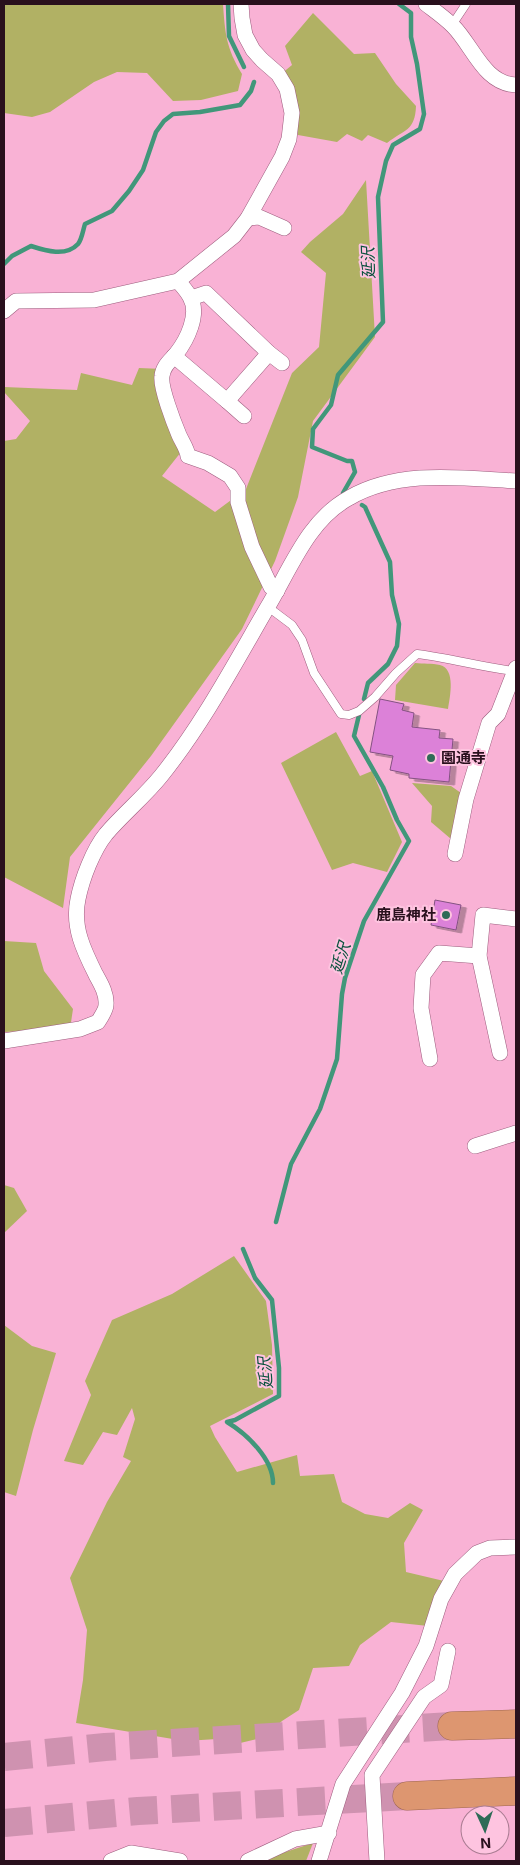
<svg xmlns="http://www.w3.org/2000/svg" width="520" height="1865" font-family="Inter,'Noto Sans JP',sans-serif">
<defs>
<filter id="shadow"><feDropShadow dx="5.5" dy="3" stdDeviation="0" flood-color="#0004"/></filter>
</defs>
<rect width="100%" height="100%" fill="#f9b2d5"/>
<!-- green -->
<g fill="#b1b164">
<path d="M4,4H223C225,33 226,48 242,74L238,91L201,100L173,101L147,73L117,72L94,82L50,112L32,117L4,113Z"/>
<path d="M313,13L354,54L375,53L396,84L416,106C415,131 405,129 387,143L368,135L362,141L347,134L337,142L298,135L275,79L292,65L285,46Z"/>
<polygon points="366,180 375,337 313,421 298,497 275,561 242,629 151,756 70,857 63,908 4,877 4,441 16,439 30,421 4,392 4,387 77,390 81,373 132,385 139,368 163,369 181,452 162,476 215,512 246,489 292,373 319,347 326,273 301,252 310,242 343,214"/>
<path d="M415,663C423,664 432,663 440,665C456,669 450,697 448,709L395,700L396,685Z"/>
<polygon points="336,732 360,776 372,771 402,842 387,872 353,863 332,870 281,763"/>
<polygon points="412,783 451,786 461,793 451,839 431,822 432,806"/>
<polygon points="4,941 36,943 44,971 73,1009 70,1029 4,1032"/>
<polygon points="4,1185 14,1188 27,1211 4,1233"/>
<polygon points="234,1256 266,1301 272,1345 273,1394 210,1426 215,1437 237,1472 297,1455 300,1476 334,1474 342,1502 365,1514 388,1518 410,1503 423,1510 404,1543 406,1572 444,1581 428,1626 391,1622 360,1645 349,1666 313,1668 299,1710 282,1721 265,1737 236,1744 217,1739 185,1741 76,1723 83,1680 87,1630 70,1578 107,1502 131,1461 123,1457 135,1419 132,1408 117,1435 103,1432 83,1465 64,1461 91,1395 85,1381 112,1320 172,1294"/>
<polygon points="4,1325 32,1346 56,1353 33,1430 16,1496 4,1492"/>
<polygon points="313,1843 306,1861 260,1861 261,1860"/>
</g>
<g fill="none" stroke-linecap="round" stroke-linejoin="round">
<!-- stream -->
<g stroke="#41977a" stroke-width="4.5">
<polyline points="228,4 229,36 244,67"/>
<path d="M4,264L12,256L31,246C46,251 66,257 78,244C82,239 83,230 85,224L112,211L129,191L143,170L156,132L164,121L173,114L200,112L240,105L251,91L254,82"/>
<polyline points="343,493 355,472 352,461 347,461 312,447 313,429 331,405 338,375 383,322 378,197 386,161 393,145 420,129 424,114 417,64 411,37 411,13 399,4"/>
<polyline points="362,505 365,507 390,562 392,595 399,624 397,646 388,664 368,683 364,699"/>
<polyline points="276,1222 291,1164 320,1109 337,1059 342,994 345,978 364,921 409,841 397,820 383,787 354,736 359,715"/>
<path d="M243,1249L255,1278L272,1300L279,1368V1396L235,1420L227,1422C247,1434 273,1459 273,1483"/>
</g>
</g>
<!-- building -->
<g fill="#dc81d8" stroke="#835281" filter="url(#shadow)">
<polygon points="380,699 404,704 402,710 414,713 412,727 440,730 439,738 453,739 449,782 409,778 409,774 390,770 393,756 370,752"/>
<polygon points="435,900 461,905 456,930 431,925"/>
</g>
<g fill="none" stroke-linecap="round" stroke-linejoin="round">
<!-- highway-tunnel -->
<g stroke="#cf92b0" stroke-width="28" stroke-dasharray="28 14" stroke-linecap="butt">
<polyline points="4,1757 105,1747 452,1726"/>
<polyline points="4,1823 138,1811 407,1796"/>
</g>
<!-- lane casing -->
<g stroke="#9d5d7e" stroke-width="9">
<g id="lane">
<polyline points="452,25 466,4"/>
<path d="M268,607L292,625L302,640L314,673L341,714L349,715L359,711L375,697L396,673L417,654C450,658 481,667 514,671"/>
</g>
</g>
<!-- street casing -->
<g stroke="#9d5d7e" stroke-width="16">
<g id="street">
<path d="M426,4C435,11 445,18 453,26C473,46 484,84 516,85"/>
<polyline points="248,218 259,217 284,228"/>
<path d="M178,281C182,286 187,291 190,297C200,314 187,340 176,354C170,361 163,366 162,376C160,387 174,423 179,435C182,442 187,448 188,456L208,463L230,476L238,488V502L252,547L271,587L277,591"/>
<polyline points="4,311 16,301 94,300 178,281 234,236 248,218 282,157 289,139 292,113 287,89 278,74 262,60 253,50 245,35 242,18 241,4"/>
<polyline points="269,353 282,363"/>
<polyline points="174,356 227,401 269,353 206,293 191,298"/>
<polyline points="227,401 244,416"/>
<polyline points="455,854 466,799 489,723 498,714 516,668"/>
<path d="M4,1041L80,1029L98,1022C101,1017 106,1010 106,1005C107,994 101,984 96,975C84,951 72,927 78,899C82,879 93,850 106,834C123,814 144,797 161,776C202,725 234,665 267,608C290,570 308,520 349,498C399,469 461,478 516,481"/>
<polyline points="500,1053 479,956 483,915 516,919"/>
<polyline points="430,1059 421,1008 423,975 439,953 479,956"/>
<polyline points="475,1146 516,1133"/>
<polyline points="111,1861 131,1853 180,1861"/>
<polyline points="248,1861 295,1839 329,1833"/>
<polyline points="319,1861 343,1784 402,1693 426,1646 441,1599 455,1574 477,1553 490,1548 516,1547"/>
<polyline points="377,1861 372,1775 424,1697 441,1685 448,1651"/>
</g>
</g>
<!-- highway casing -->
<g stroke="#9e6753" stroke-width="29">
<g id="highway">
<polyline points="452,1726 516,1724"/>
<polyline points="407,1796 516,1791"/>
</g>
</g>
<!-- lane -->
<use href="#lane" stroke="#fff" stroke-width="8"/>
<!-- street -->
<use href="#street" stroke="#fff" stroke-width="15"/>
<!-- highway -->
<use href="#highway" stroke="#dd9670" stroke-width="28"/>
</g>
<!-- markers -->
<g fill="#2e6b57" stroke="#fec4e0" stroke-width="2">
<circle cx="431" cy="758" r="5"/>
<circle cx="446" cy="915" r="5"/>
</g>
<g text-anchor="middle" stroke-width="4" stroke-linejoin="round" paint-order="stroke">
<!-- poi labels -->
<g font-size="15" font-weight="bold" fill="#29101d" stroke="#fec4e0" text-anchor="start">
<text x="441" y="763">園通寺</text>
<text x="436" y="920" text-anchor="end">鹿島神社</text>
</g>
<!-- water labels -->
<g font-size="16" font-style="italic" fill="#0b523e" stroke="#fec4e0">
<text transform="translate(368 263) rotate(-92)" y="6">延沢</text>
<text transform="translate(340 958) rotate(-73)" y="6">延沢</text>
<text transform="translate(265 1373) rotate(-95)" y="6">延沢</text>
</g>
</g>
<!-- border -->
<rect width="520" height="1865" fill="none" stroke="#29101d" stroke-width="10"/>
<!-- north arrow -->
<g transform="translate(485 1830) rotate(177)"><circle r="24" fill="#fec4e0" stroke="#a97c92"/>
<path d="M0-4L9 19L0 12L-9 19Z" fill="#2e6b57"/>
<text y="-8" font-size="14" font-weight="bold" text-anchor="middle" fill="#29101d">N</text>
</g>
</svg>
